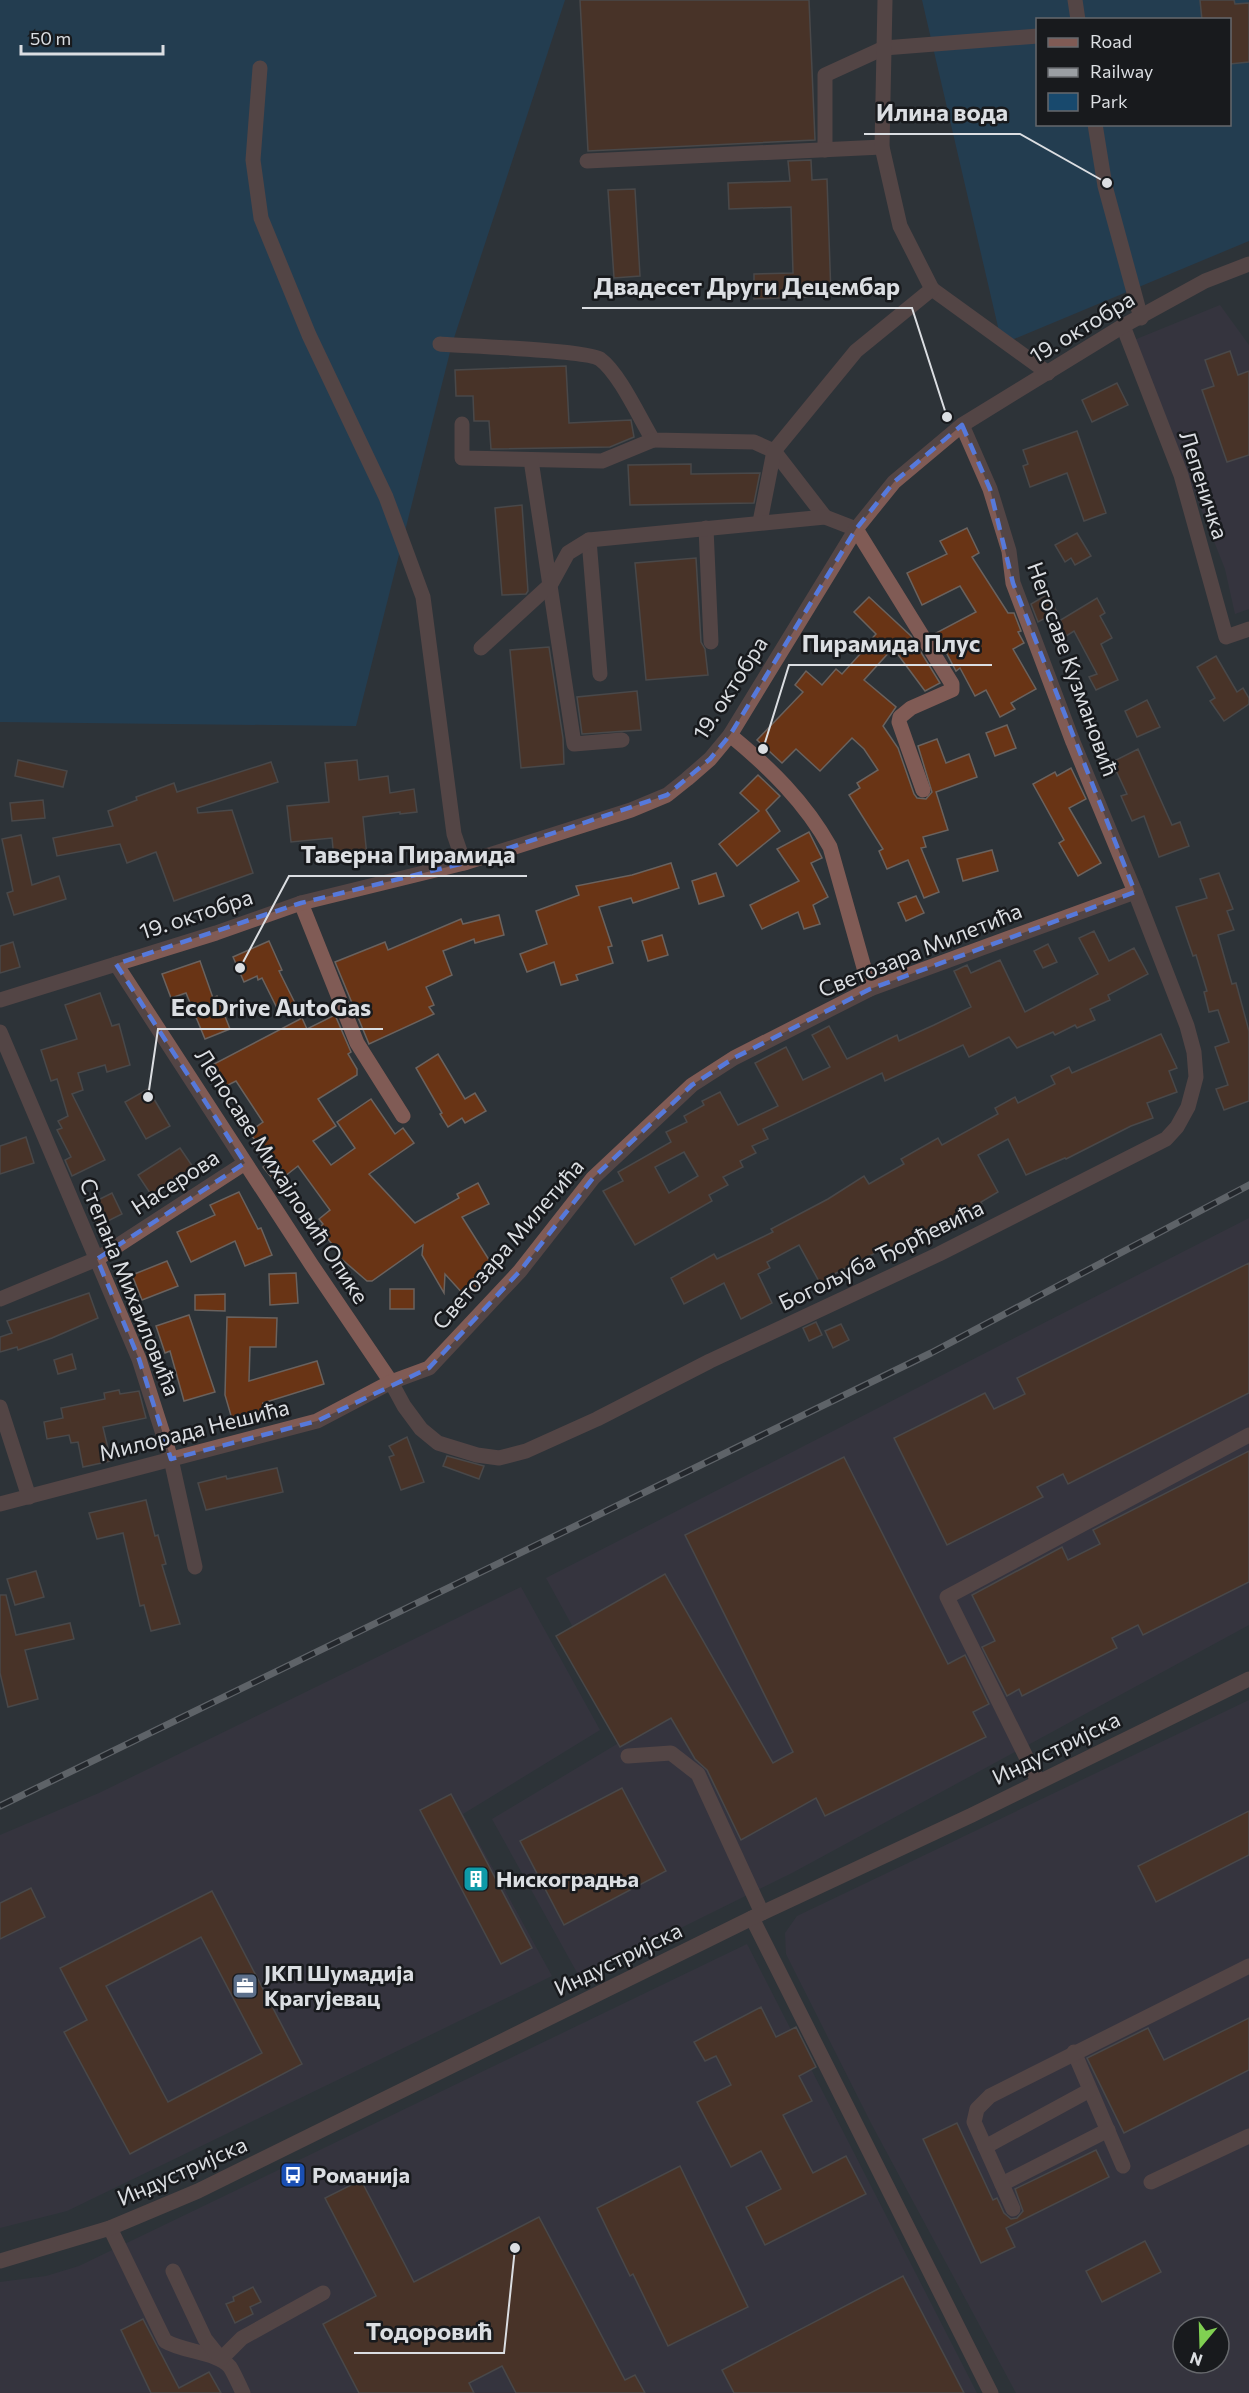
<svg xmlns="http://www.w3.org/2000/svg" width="1249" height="2393" font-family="Commissioner,sans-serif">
<rect width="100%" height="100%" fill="#2d3338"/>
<!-- industrial -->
<g fill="#3e3646" fill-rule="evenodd">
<polygon points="1220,305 1249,345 1249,609 1235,614 1225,569 1134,340"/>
<polygon points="1249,1218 1249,1625 792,1873 580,1978 492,1819 632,1735 546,1578"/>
<polygon points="521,1587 600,1730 463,1814 552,1976 67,2211 0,2228 0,1835 99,1793"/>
<path d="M1249,1700V2393H1016L872,2125L786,1954L785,1933L797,1916ZM1183,2327H1219V2363H1183Z"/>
<polygon points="747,1944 977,2393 0,2393 0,2282 46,2276 79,2266"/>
</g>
<!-- green -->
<g fill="#18496d" fill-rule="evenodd">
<polygon points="0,0 565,0 452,344 356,726 0,722"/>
<path d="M922,0H1249V241L1002,344ZM1038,20H1230V124H1038Z"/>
</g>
<!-- building -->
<g fill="#693415" stroke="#6a625e" stroke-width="1.5" fill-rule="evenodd">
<polygon points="580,0 809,0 815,140 588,151"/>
<polygon points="1200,0 1234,0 1235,4 1249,3 1249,62 1230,64 1230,20 1202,20"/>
<polygon points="811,160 812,180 827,179 831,296 754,299 754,274 793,273 791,207 729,209 728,183 790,181 788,161"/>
<polygon points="635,189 640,276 614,278 608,190"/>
<polygon points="1230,351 1238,375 1249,371 1249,455 1227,462 1202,390 1214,386 1205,360"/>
<polygon points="566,366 569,423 631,420 634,437 610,447 491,449 489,421 474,421 473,396 456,396 455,370"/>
<polygon points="1117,383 1128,405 1092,422 1082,400"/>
<polygon points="1077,431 1106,513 1084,521 1067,473 1030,487 1023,466 1028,464 1023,450"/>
<polygon points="691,464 691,474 760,473 754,503 630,505 628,465"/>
<polygon points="522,505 528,591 526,594 502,595 495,508"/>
<polygon points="967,528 979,553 972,557 1008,613 1014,613 1021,631 1018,632 1024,643 1013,649 1036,689 1011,703 1015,709 1000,717 986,690 975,696 960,668 956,671 936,633 976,612 960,586 922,605 907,573 947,554 940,541"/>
<polygon points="1077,533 1091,556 1075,565 1071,558 1065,562 1055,545"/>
<polygon points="696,558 701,642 705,649 708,675 646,680 635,563"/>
<polygon points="1048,594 1057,612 1038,622 1031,604"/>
<polygon points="869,597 911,636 940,683 925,691 893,648 864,680 896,707 883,726 898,748 914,794 917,798 926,799 932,792 918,746 937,739 946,763 969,754 977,777 936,792 948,830 923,837 926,847 921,848 939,892 924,898 908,860 887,869 879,851 883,849 849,795 860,788 857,783 878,770 864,749 852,738 820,771 796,749 782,763 757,740 803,692 795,685 806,671 822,685 836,669 842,674 861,653 860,652 876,634 854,612"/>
<polygon points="1097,598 1105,613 1100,616 1112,638 1101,644 1118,680 1096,690 1089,677 1097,674 1074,631 1063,638 1054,624"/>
<polygon points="549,647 563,738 564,764 521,768 510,650"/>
<polygon points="1216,656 1237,692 1243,688 1249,698 1249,704 1224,721 1210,701 1215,698 1197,667"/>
<polygon points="637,691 641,730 582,734 577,697"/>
<polygon points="1147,700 1160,727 1137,737 1125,711"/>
<polygon points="1007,725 1016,748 995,756 986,733"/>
<polygon points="1138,749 1172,825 1180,822 1189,846 1159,857 1144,816 1132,821 1121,796 1127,794 1112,762"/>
<polygon points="18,760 67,771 63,787 15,776"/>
<polygon points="357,760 359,780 388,776 390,793 414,789 417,812 400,814 400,812 363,817 367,856 334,859 332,838 291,842 287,806 329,802 325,763"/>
<polygon points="271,762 278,782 197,808 198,813 232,810 253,873 174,901 156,852 127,863 120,844 57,856 53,838 113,826 108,811 137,800 136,797 174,783 177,792"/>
<polygon points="1071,768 1086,799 1069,808 1101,863 1078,876 1059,843 1064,840 1033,784 1055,772 1057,776"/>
<polygon points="758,775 780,796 766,810 780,831 737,866 719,844 759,811 740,793"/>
<polygon points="43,800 45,818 12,821 10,803"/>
<polygon points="809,832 822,858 811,863 828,897 813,905 820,924 804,929 798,912 762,929 750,905 799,881 777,849"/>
<polygon points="21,835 32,885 59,876 66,899 14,915 7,893 13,891 2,839"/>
<polygon points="992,850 998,871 963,881 957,859"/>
<polygon points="671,863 679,888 633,903 631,898 599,907 612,946 608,947 613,963 576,975 578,980 561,985 554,962 527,972 520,954 547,944 536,911 579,895 576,886 632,875"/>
<polygon points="716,873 724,896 699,904 692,881"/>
<polygon points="1219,873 1233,909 1227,911 1234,930 1218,935 1232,984 1236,983 1249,1031 1249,1101 1224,1110 1216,1089 1228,1085 1215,1047 1229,1042 1218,1010 1209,1012 1204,992 1207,991 1196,955 1193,956 1176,907 1207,898 1200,879"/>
<polygon points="916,896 924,913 906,921 898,903"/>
<polygon points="499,915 504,935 475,943 474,939 443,951 452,975 426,987 434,1005 429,1007 434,1014 369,1044 335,962 385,942 388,950 461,919 463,924"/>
<path d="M1094,931L1109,961L1134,948L1148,974L1108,995L1110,1000L1090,1009L1095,1020L1077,1028L1075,1025L1055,1035L1053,1032L1017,1048L1009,1037L969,1057L963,1045L885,1081L882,1073L763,1129L768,1139L752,1146L756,1153L740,1161L743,1167L723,1177L728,1185L709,1195L712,1201L635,1245L603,1191L623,1181L618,1172L671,1142L666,1132L687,1122L684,1116L704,1105L702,1101L720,1092L738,1125L778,1106L755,1063L786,1047L803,1080L830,1067L812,1035L829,1026L847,1059L897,1035L899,1041L934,1025L971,1007L954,971L967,965L971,973L1000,960L1025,1012L1098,974L1079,938ZM684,1152L698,1176L669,1193L655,1167Z"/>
<polygon points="662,935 668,955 648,961 642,941"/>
<polygon points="269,941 282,970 279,971 295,1003 278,1010 262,978 258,980 257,976 244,982 233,957"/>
<polygon points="13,942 20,967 0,973 0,946"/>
<polygon points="1048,944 1057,962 1043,968 1034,951"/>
<polygon points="200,961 213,998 217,996 230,1029 205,1039 186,993 171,998 162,974"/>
<polygon points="100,993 112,1026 119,1024 130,1065 107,1072 105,1065 78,1073 83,1090 72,1094 105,1160 72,1176 65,1160 71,1157 57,1130 62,1128 58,1121 68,1116 57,1079 51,1081 41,1050 77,1039 65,1005"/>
<polygon points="335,1015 351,1052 348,1054 357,1069 357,1075 318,1099 336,1126 313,1141 331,1165 355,1148 337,1122 371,1099 395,1134 403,1128 414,1143 369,1174 415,1223 459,1198 457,1194 478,1183 489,1204 462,1217 493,1266 471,1280 477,1287 465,1296 445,1274 444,1293 422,1255 423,1245 372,1281 367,1281 338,1256 340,1254 319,1228 323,1224 319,1219 330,1210 298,1166 276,1183 263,1167 267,1165 254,1145 257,1143 249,1132 263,1122 236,1081 226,1086 214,1064 302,1018 307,1029"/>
<polygon points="1161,1034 1177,1068 1169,1071 1177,1092 1147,1103 1153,1118 1131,1126 1066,1159 1065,1158 1026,1175 1008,1139 978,1155 998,1192 981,1202 982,1204 952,1220 951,1217 882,1253 881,1250 832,1275 833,1278 821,1285 799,1245 767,1262 770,1268 758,1274 772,1303 741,1319 724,1283 684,1304 671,1278 714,1254 717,1259 773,1232 771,1229 828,1199 864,1176 869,1184 904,1164 901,1159 938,1138 942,1145 998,1114 995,1108 1015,1097 1018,1103 1055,1084 1051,1076 1069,1067 1072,1073"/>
<polygon points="438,1054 465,1099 475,1093 486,1111 465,1123 462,1118 448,1127 440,1114 442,1113 416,1068"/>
<polygon points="148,1089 170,1126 146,1139 125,1102"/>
<polygon points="26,1137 34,1163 0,1174 0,1146"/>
<polygon points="180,1148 193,1167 152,1196 138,1175"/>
<polygon points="239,1192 258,1229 261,1228 272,1255 245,1266 235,1241 191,1262 177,1232 215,1215 210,1205"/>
<polygon points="112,1193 122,1214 98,1226 88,1208 95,1205 94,1202"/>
<polygon points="167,1261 178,1286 142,1300 132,1275"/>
<polygon points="1249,1263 1249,1393 1068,1484 1063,1474 1037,1487 1043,1497 947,1545 894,1438 985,1393 994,1409 1025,1394 1017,1378"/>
<polygon points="296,1273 298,1303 270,1305 269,1274"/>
<rect x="390" y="1289" width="24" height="20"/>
<polygon points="89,1293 98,1318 52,1338 18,1350 17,1347 0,1352 0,1337 12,1333 7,1321"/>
<polygon points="225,1294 225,1311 195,1310 195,1295"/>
<polygon points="189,1315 215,1392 184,1401 170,1351 165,1353 156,1326"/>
<polygon points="227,1317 277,1318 276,1347 250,1347 249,1381 317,1361 324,1384 263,1403 265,1410 246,1416 248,1422 234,1426 225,1395"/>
<polygon points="816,1322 822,1335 809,1341 803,1328"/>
<polygon points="841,1324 849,1340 833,1348 825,1331"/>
<polygon points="72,1354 76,1369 58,1374 54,1360"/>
<polygon points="119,1390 120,1394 139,1391 146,1418 103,1427 111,1461 83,1467 78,1442 71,1443 69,1435 47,1439 44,1422 63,1418 61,1408 105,1399 104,1393"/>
<polygon points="407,1437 424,1482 401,1490 389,1457 394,1455 389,1446"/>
<polygon points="1249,1451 1249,1582 1143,1635 1138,1625 1112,1638 1117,1648 1022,1696 1019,1689 1007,1696 982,1647 995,1641 972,1595 1062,1547 1068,1560 1100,1544 1093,1530"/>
<polygon points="447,1456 484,1466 479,1479 443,1466"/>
<polygon points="844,1457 948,1664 965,1655 989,1704 973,1712 986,1737 825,1816 816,1798 741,1840 707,1770 695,1759 671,1718 620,1747 556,1636 665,1574 773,1763 793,1752 685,1535"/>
<polygon points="277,1468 283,1492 206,1510 198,1483 226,1476 227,1479"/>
<polygon points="146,1500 155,1536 158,1535 166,1564 162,1565 180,1624 151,1631 144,1605 140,1606 123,1533 97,1539 89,1513"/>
<polygon points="36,1571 44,1597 15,1605 7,1579"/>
<polygon points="0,1595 6,1595 16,1635 70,1623 74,1639 25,1650 38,1699 8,1707 0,1673"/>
<polygon points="622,1788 666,1871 564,1925 520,1841"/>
<polygon points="451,1794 532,1948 501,1964 420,1810"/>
<polygon points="1249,1811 1249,1855 1156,1902 1138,1866"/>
<polygon points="31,1888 45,1917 0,1939 0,1903"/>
<path d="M212,1891L302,2064L130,2154L64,2032L87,2020L60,1968ZM201,1937L262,2053L168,2102L106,1986Z"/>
<polygon points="761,2007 776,2037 796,2027 816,2067 799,2076 812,2101 783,2115 813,2173 846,2156 866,2194 765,2245 746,2207 781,2189 761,2151 731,2167 697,2102 731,2085 716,2056 705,2061 694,2042"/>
<polygon points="1249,2018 1249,2070 1124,2133 1087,2058 1148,2028 1164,2060"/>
<polygon points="957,2123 993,2200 997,2198 1004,2213 1011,2219 1017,2218 1023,2211 1015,2189 1096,2150 1109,2177 1006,2228 1015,2247 981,2263 923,2139"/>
<polygon points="680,2166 748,2307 668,2346 633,2274 630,2276 597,2208"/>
<polygon points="361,2180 414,2282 539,2217 625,2380 635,2375 645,2393 516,2393 502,2366 469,2383 474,2393 359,2393 323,2324 376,2296 325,2198"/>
<polygon points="1145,2241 1161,2272 1102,2302 1086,2271"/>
<polygon points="903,2276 964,2393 734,2393 722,2370"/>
<polygon points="253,2287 261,2302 250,2307 253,2314 235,2323 226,2304 234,2301 233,2297"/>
<polygon points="143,2319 179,2388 209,2372 221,2393 151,2393 121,2330"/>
</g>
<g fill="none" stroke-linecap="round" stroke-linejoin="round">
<!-- minor -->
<g stroke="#805b55" stroke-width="15">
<polyline points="1075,0 1078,20"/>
<polyline points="260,68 253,160 261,218 309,335 386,497 423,597 454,834 464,863"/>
<polyline points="1095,124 1105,186 1141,318"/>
<polyline points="825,150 825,75 884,48 1038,36"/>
<polyline points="587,161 882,147"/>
<polyline points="932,289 1048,373"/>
<polyline points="1123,326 1181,475 1226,637 1249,629"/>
<path d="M440,344C464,346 587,350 600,359C620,374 640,419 653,440L754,442L774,451L825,517"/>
<polyline points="462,424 462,458 602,461 653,440"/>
<polyline points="531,460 574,744 622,740"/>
<polyline points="760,522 774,451 856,351 932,289 900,226 882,147 885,0"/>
<polyline points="706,528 711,642"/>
<polyline points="589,540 600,674"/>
<polyline points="481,648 551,584 568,553 589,540 825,517 856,529 952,684 952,690 911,708 900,717 899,722 923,790"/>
<path d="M730,735C769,767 805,802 830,847L870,989"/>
<polyline points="301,903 357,1043 403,1116"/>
<polyline points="116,964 311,1264 391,1382 404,1406 421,1429 438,1443 477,1455 499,1458 526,1451 597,1419 710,1361 939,1254 1166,1139 1177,1127 1188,1107 1196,1077 1194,1052 1187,1026 1135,892 1073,742 1013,583 1009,551 990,489 962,425"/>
<polyline points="0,1000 216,933 301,903 464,863 631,810 667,795 687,779 710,759 730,735 856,529 894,482 962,425 1123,326 1205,281 1249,264"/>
<polyline points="0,1032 139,1359 171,1459 195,1567"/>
<polyline points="0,1299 97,1259 245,1163"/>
<polyline points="0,1407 29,1497"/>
<polyline points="0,1504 317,1421 391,1382 429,1368 520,1271 593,1178 692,1085 734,1058 870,989 1135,892"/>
<polyline points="628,1756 671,1753 698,1774 762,1913"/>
<polyline points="1038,1781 947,1597 1249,1435"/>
<polyline points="752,1918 991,2393"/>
<polyline points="1074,2052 1123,2166"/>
<polyline points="985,2147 1090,2090"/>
<polyline points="1151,2182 1249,2136"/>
<polyline points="1002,2184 1108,2130"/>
<polyline points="1013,2209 974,2122 977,2109 990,2096 1249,1966"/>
<path d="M110,2228L165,2341C183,2352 218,2352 230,2367C235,2375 239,2385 243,2393"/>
<polyline points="0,2261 110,2228 198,2191 762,1913 972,1815 1249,1679"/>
<polyline points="173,2271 205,2339 221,2359 242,2338 323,2293"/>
</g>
<!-- rail casing -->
<g stroke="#9a9ea3" stroke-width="7">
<polyline id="rail" points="0,1806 931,1353 1249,1185"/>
</g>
<!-- rail -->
<use href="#rail" stroke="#181a1d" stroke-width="4.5" stroke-dasharray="14" stroke-linecap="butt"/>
</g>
<!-- marked area -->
<path d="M0 0H1249V2393H0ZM962,425L990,489L1013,583L1135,892L870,989L734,1058L692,1085L593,1178L520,1271L429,1368L317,1421L171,1459L139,1359L97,1259L245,1163L116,964L301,903L464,863L667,795L710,759L730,735L856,529L894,482Z" fill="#2d3338" fill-opacity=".55" fill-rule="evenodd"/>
<path fill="none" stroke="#5679db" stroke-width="4.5" stroke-dasharray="12 8" stroke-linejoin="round" d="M962,425L990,489L1013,583L1135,892L870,989L734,1058L692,1085L593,1178L520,1271L429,1368L317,1421L171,1459L139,1359L97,1259L245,1163L116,964L301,903L464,863L667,795L710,759L730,735L856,529L894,482Z"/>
<!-- icons -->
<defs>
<g id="building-square" transform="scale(1.35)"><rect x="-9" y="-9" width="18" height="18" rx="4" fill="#0f9aa8" stroke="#181a1d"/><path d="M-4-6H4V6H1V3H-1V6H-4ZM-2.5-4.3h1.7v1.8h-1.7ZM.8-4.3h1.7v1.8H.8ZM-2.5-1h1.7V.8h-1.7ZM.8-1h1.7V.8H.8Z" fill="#fff"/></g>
<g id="office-square" transform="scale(1.35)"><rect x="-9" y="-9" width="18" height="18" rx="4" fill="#5c6f8a" stroke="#181a1d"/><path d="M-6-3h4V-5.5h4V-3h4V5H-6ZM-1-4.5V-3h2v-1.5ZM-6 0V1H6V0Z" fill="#fff"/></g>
<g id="bus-square" transform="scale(1.35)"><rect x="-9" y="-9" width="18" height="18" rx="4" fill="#1a4fb4" stroke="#181a1d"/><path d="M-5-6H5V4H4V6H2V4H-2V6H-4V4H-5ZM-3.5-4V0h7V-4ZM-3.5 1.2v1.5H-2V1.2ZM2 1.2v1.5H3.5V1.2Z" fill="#fff"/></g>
</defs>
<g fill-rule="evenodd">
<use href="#building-square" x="476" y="1879"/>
<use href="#office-square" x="245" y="1986"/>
<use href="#bus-square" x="293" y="2175"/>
</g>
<g text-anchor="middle" stroke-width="5" stroke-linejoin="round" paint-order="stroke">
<!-- street labels -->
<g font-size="22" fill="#dbdee2" stroke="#181a1d">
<text transform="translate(1082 327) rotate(-31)" y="8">19. октобра</text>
<text transform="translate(1204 485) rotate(72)" y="8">Лепеничка</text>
<text transform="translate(1073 669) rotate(70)" y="8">Негосаве Кузмановић</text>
<text transform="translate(730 688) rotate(-57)" y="8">19. октобра</text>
<text transform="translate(196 914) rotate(-18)" y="8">19. октобра</text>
<text transform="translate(920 950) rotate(-22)" y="8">Светозара Милетића</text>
<text transform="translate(282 1176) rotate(57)" y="8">Лепосаве Михајловић Опике</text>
<text transform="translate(175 1182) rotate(-33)" y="8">Насерова</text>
<text transform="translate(508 1244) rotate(-49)" y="8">Светозара Милетића</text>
<text transform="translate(881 1255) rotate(-26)" y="8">Богољуба Ђорђевића</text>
<text transform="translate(130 1287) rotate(68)" y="8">Степана Михаиловића</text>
<text transform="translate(194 1430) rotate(-14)" y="8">Милорада Нешића</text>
<text transform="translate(1056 1748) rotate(-26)" y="8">Индустријска</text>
<text transform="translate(618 1959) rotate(-26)" y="8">Индустријска</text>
<text transform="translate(182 2171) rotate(-24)" y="8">Индустријска</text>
</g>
<!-- poi labels -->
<g font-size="22" font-weight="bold" fill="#dbdee2" stroke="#181a1d" text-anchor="start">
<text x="496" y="1887">Нискоградња</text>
<text x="264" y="1981">ЈКП Шумадија<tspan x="264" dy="25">Крагујевац</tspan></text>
<text x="312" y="2183">Романија</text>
</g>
</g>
<!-- callouts -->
<path fill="none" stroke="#dbdee2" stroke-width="2" d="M1107 183L1020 134H864M947 417L912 308H582M763 749L789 665H992M240 968L289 876H527M148 1097L158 1029H383M515 2248L504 2353H354"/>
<g fill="#dbdee2" stroke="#181a1d" stroke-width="2">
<circle cx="1107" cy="183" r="6"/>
<circle cx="947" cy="417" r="6"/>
<circle cx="763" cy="749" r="6"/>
<circle cx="240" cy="968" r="6"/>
<circle cx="148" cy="1097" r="6"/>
<circle cx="515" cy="2248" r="6"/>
</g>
<g font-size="24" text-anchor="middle" font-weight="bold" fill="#dbdee2" stroke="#181a1d" stroke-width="5" stroke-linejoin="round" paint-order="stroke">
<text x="942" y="121">Илина вода</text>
<text x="747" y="295">Двадесет Други Децембар</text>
<text x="891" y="652">Пирамида Плус</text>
<text x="408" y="863">Таверна Пирамида</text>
<text x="271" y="1016">EcoDrive AutoGas</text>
<text x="429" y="2340">Тодоровић</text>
</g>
<!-- legend -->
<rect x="1036" y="18" width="195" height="108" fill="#181a1d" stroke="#66686c" stroke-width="1.5"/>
<rect x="1048" y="38" width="30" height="9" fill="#805b55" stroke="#66686c" stroke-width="1.5"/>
<text x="1090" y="48" font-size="18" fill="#dbdee2">Road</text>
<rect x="1048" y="68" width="30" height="9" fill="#9a9ea3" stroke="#66686c" stroke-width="1.5"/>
<text x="1090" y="78" font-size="18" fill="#dbdee2">Railway</text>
<rect x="1048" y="93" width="30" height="18" fill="#18496d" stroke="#66686c" stroke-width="1.5"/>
<text x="1090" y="108" font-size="18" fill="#dbdee2">Park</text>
<!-- north arrow -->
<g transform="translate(1201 2345) rotate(199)"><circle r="28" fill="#181a1d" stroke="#66686c" stroke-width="1.5"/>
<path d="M0-4.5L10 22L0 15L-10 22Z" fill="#80d052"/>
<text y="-9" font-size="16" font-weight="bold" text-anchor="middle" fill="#dbdee2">N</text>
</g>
<!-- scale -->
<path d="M21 45v9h142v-9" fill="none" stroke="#dbdee2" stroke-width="3"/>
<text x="30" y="45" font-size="18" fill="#dbdee2" stroke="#181a1d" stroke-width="4.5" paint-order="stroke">50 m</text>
</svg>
